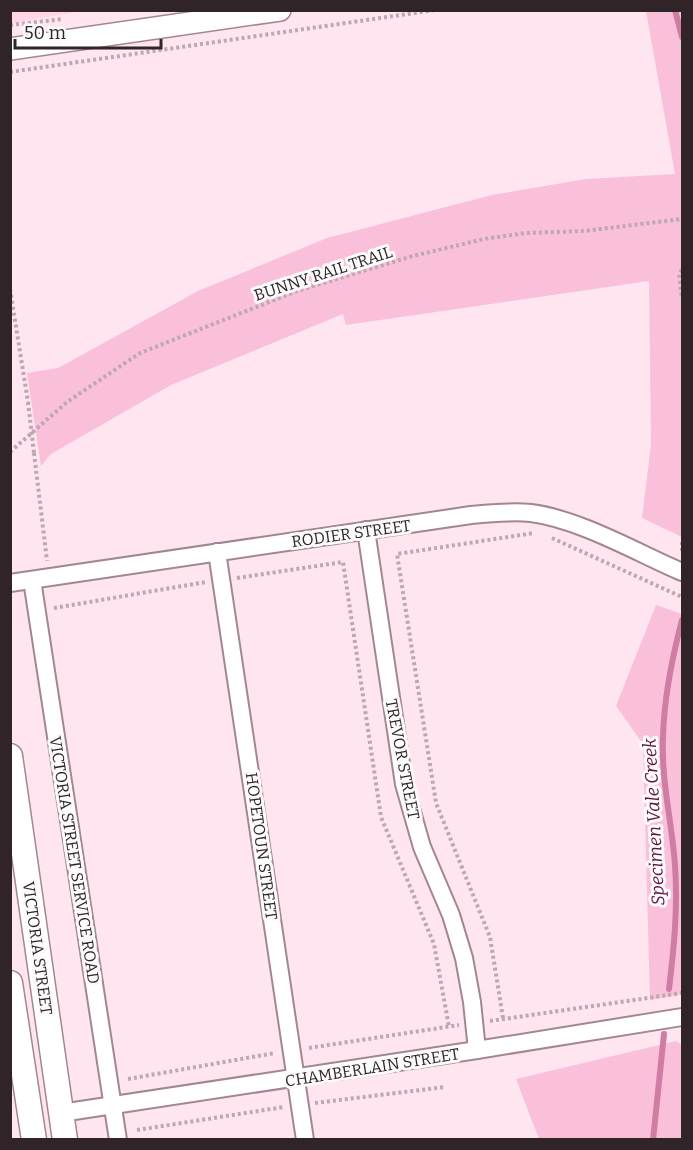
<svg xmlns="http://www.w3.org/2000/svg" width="693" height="1150" font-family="Bitter,serif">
<rect width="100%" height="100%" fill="#ffe5f0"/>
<!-- built -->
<polygon fill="#fdd5e6" points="11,10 83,10 83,11 11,23"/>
<!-- green -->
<g fill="#fac0d9">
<polygon points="646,11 682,11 682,537 642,518 651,444 649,281 346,325 343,314 171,385 51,454 41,466 27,373 58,368 198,291 327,238 492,195 586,179 675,174"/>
<polygon points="656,605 682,614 682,994 650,1000 643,744 616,706"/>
<polygon points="676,1041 682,1045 682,1139 539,1139 516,1079"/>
</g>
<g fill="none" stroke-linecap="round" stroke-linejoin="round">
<!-- stream -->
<g stroke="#d07da4" stroke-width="6">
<polyline points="675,10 682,37"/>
<path d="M669,989C674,948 678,907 675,865C672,823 661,780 663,737C664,697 672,658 682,620"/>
<polyline points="653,1140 664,1034"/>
</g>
<!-- minor casing -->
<g stroke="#a48693" stroke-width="20">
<g id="minor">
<polyline points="366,530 404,784 422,847 451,915 464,958 472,1002 477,1050"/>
<polyline points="217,552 305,1140"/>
<polyline points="32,580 118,1140"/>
<path d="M10,583L471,515C491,513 511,511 531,513C579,519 638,553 682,572"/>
<polyline points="61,1113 477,1050 682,1017"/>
</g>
</g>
<!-- tertiary casing -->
<g stroke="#a48693" stroke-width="24">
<polyline id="tertiary" points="10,49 280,10"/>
</g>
<!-- secondary casing -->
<g stroke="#a48693" stroke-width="27">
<g id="secondary">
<polyline points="10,756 65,1140"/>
<polyline points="10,983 34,1140"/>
</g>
</g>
<!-- path -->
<g stroke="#bda7b0" stroke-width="4" stroke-dasharray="3 3" stroke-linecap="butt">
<polyline points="10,25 63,19"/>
<polyline points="10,72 435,10"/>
<polyline points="682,270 679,273 682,299"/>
<polyline points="10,289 28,402"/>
<polyline points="10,452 67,402 140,353 297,291 413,256 484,239 526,233 584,231 682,219"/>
<polyline points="34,453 47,561"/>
<polyline points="552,538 682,597"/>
<polyline points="682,551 682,542"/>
<polyline points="237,578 343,562 381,817 434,944 449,1027"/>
<polyline points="54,608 206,582"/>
<polyline points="503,1018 490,937 436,803 397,554 534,533"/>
<polyline points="490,1021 682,993"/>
<polyline points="309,1048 459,1025"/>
<polyline points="128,1079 275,1053"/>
<polyline points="315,1103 445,1087"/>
<polyline points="137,1130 284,1107"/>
</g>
<!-- minor -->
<use href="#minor" stroke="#fff" stroke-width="16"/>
<!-- tertiary -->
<use href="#tertiary" stroke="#fff" stroke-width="21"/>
<!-- secondary -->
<use href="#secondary" stroke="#fff" stroke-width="24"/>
<!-- path-bridge -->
<polyline stroke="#bda7b0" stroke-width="4" stroke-dasharray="3 3" stroke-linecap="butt" points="28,402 34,453"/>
</g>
<g text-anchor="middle" stroke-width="6" stroke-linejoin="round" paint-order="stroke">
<!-- street labels -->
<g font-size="16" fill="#302429" stroke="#fbfbfb">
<text transform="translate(323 273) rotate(-18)" y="6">BUNNY RAIL TRAIL</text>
<text transform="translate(351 533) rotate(-8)" y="6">RODIER STREET</text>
<text transform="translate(403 759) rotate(79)" y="6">TREVOR STREET</text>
<text transform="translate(262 846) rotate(82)" y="6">HOPETOUN STREET</text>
<text transform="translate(75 860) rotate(81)" y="6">VICTORIA STREET SERVICE ROAD</text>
<text transform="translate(38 948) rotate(82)" y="6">VICTORIA STREET</text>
<text transform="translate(372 1067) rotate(-9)" y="6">CHAMBERLAIN STREET</text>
</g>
<!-- water labels -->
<g font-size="18" font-style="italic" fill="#60153f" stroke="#fbfbfb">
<text transform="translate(654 822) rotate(-93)" y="6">Specimen Vale Creek</text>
</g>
</g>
<!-- border -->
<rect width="693" height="1150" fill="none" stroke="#302429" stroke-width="24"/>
<!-- scale -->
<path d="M15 39v9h146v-9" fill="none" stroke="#302429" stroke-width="3"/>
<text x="24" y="39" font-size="18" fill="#302429" stroke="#fbfbfb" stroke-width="4.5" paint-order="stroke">50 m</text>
</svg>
